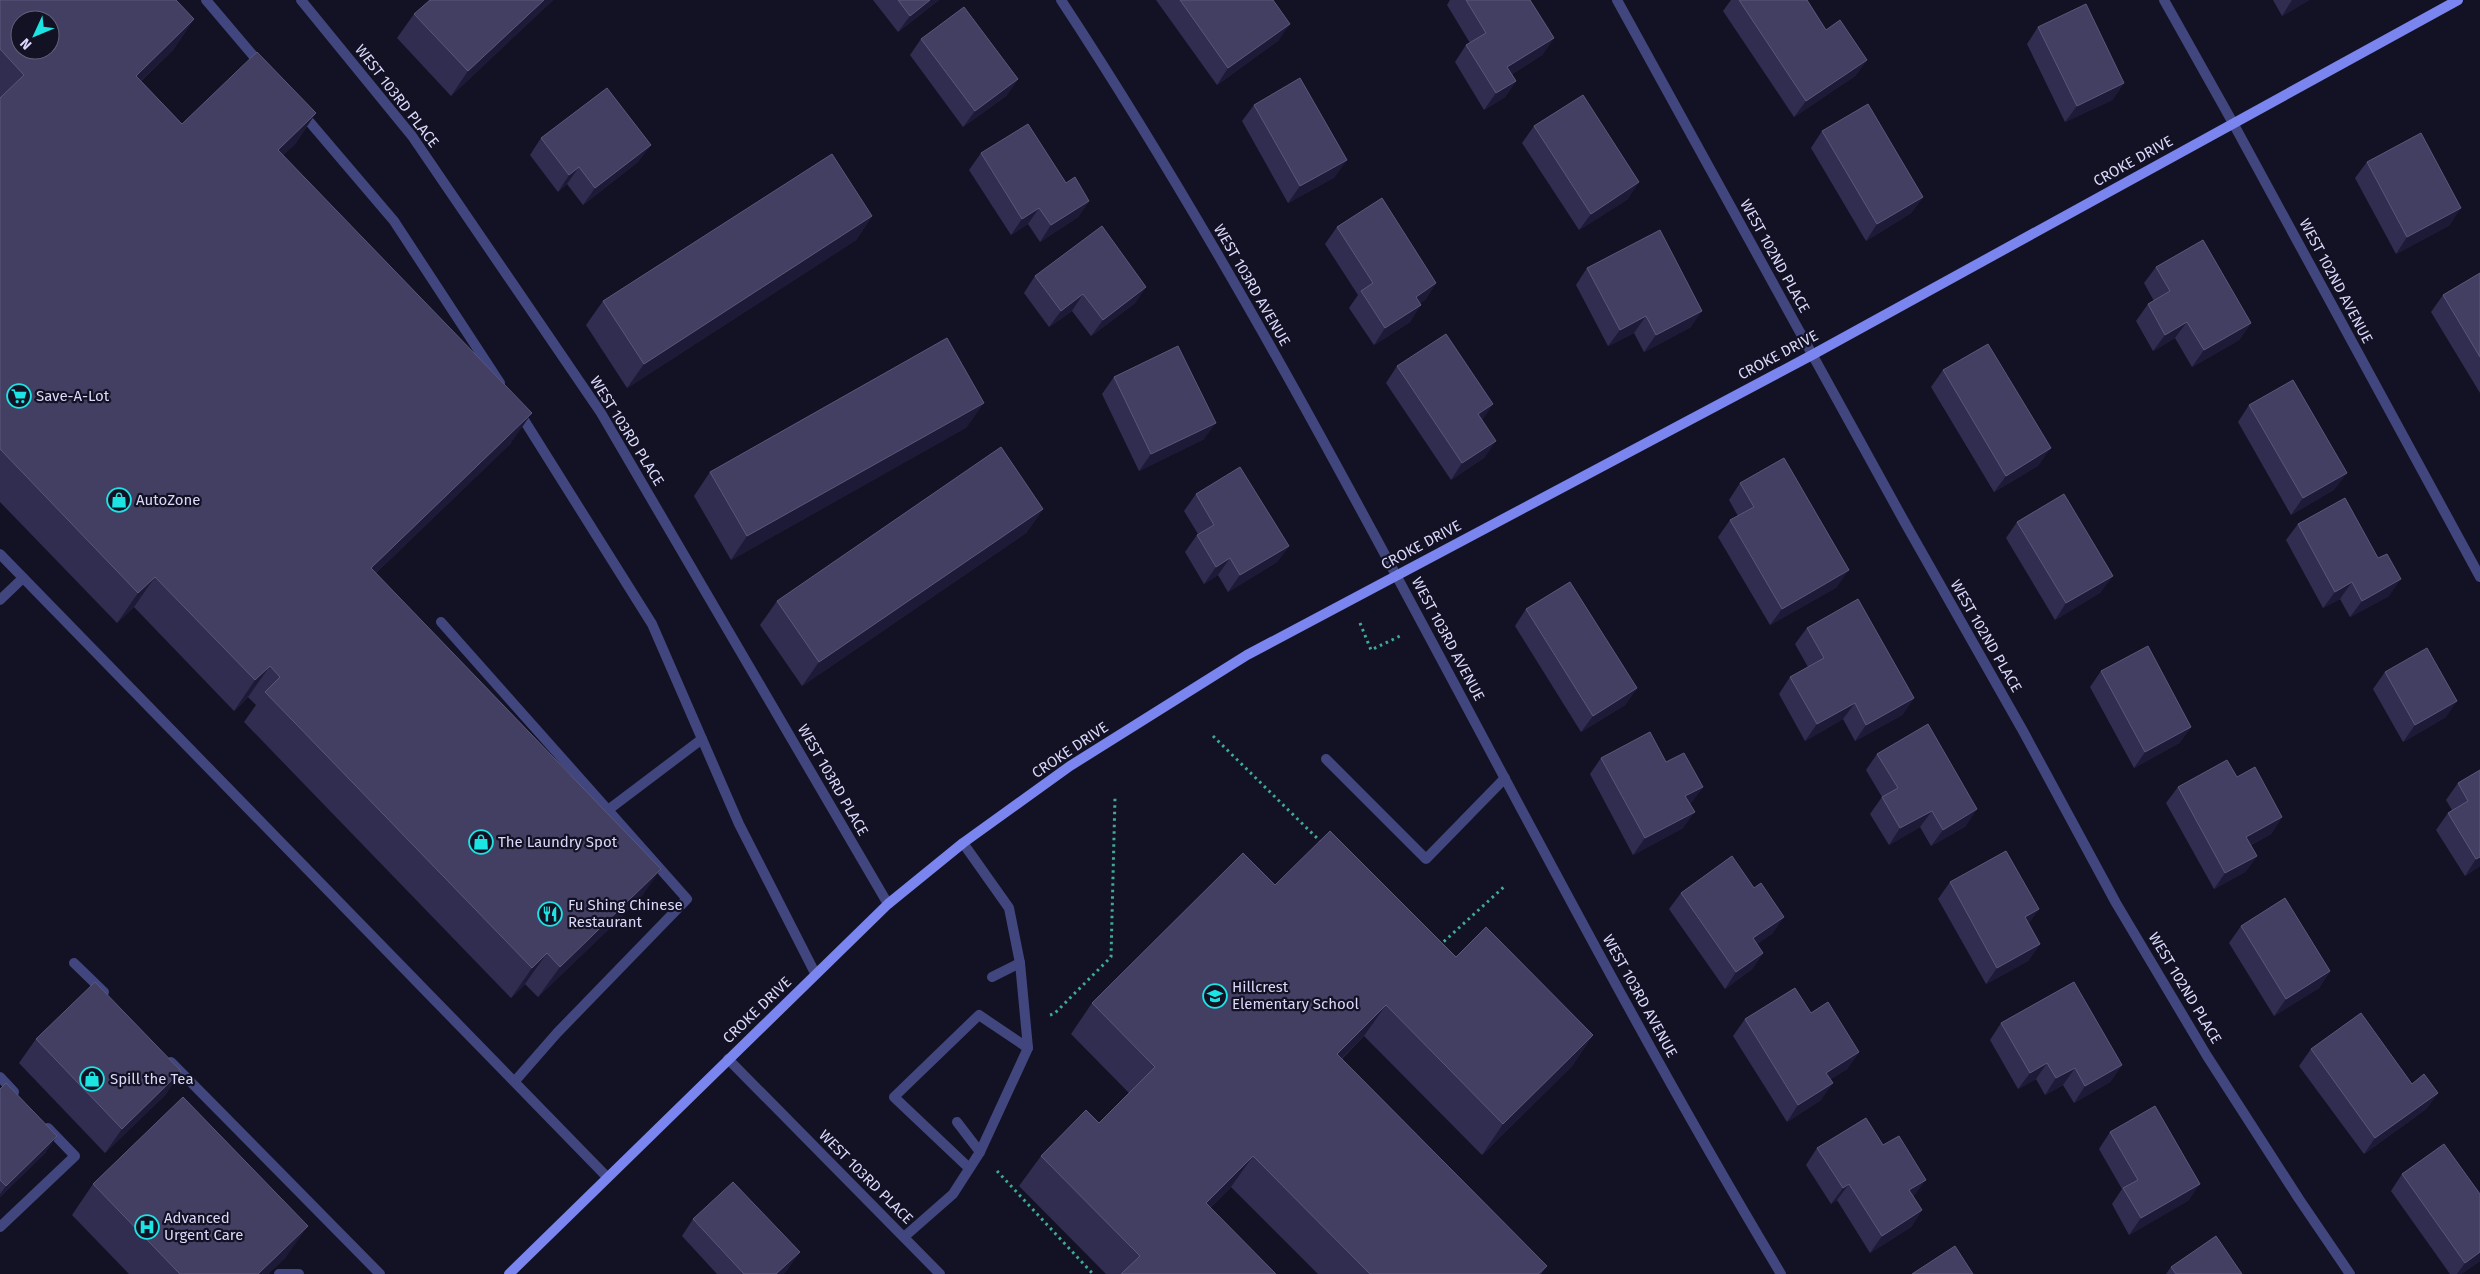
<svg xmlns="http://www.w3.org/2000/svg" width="2480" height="1274" font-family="'Fira Sans',sans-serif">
<rect width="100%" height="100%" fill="#131224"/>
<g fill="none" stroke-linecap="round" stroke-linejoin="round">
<!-- path -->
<g stroke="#3eaa98" stroke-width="3" stroke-dasharray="2.5 4" stroke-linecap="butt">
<polyline points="1360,623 1371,650 1400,636"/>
<polyline points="1213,736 1323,844"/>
<polyline points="1439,946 1506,885"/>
<polyline points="1050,1015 1054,1014 1111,957 1115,797"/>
<polyline points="997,1171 1093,1274"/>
</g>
<!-- lane -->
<g stroke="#42467e" stroke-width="10">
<polyline points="206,0 262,66"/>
<polyline points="302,113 394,221 500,383"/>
<polyline points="519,412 652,624 739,824 815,973"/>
<polyline points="0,554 607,1177"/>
<polyline points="0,600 23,578"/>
<polyline points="441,622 687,899 557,1033 515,1081"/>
<polyline points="1326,759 1426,859 1505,778"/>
<polyline points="608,810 702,739"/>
<polyline points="74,963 104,992"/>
<polyline points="992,977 1020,963"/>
<polyline points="171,1062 380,1274"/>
<polyline points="0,1077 14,1092"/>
<polyline points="957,1122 980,1152"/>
<polyline points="969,1168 894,1097 979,1015 1028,1048"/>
<polyline points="0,1227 75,1156 48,1128"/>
<polyline points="904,1237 953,1194 980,1152 1028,1048 1020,963 1009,908 963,843"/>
<polyline points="279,1274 299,1274"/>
</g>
<!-- street -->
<g stroke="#42467e" stroke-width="10">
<polyline points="301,0 412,136 601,413 888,904"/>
<path d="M1061,0C1329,408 1530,856 1781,1274"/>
<polyline points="1617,0 1904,521 2023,731 2116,903 2207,1056 2299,1199 2350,1274"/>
<polyline points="2164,0 2233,123 2480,577"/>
<polyline points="728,1059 940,1274"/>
</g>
<!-- secondary -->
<polyline stroke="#7b85f0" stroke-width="10" points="509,1274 888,904 963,843 1070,766 1247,655 1812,355 2458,0"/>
</g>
<!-- wall -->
<g fill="#302d50">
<polygon points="0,0 194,19 173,50 141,81 182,124 316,113 295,144 283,155 511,443 376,573 640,899 538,997 525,984 511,998 244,722 256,705 248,697 234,711 134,607 117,623 0,502"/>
<polygon points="553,0 451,96 397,38 414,14"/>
<polygon points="873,0 939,0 898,32"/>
<polygon points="1156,0 1273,0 1279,40 1217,85"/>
<polygon points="1450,0 1530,0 1554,38 1542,55 1512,74 1516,81 1505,97 1484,110 1455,62 1466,45 1470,43 1447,5"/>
<polygon points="1731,0 1807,0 1826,30 1867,60 1855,76 1794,117 1723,11"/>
<polygon points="2273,0 2309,0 2282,16"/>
<polygon points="2038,27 2124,83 2112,100 2065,122 2027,44"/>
<polygon points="921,39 1018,79 1006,96 963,127 910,55"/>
<polygon points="1254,105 1335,177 1288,203 1242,121"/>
<polygon points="1534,126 1628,199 1579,230 1522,143"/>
<polygon points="1822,131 1923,197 1911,213 1866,241 1811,148"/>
<polygon points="541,138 639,161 583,205 567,184 558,192 530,155"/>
<polygon points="981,153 1066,183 1089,201 1078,217 1040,242 1028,224 1011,235 969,170"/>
<polygon points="2367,162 2450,225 2396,254 2355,178"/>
<polygon points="872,216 856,240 627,388 586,325 603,301"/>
<polygon points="1337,227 1436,283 1425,300 1420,303 1410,322 1374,345 1349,308 1358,295 1325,244"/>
<polygon points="2156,267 2251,323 2239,340 2192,367 2175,338 2153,351 2136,321 2148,304 2154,301 2144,283"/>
<polygon points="1587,268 1691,327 1644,352 1634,333 1608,346 1576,285"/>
<polygon points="2480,273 2480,393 2431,312 2443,295"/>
<polygon points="1035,276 1146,287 1135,303 1091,336 1072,311 1049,327 1024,293"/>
<polygon points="1397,366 1485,457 1451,480 1386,383"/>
<polygon points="1943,370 2039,465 1994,492 1931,387"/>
<polygon points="1114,377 1204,439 1139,471 1102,394"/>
<polygon points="2249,405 2335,489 2291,515 2238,422"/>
<polygon points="967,427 731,560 694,496 710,472"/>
<polygon points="1740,483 1837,587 1770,625 1718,537 1730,520 1738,516 1729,500"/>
<polygon points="1196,494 1289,546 1277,562 1228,592 1218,575 1204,584 1185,552 1197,535 1198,534 1184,511"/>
<polygon points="1043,509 1026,533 802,686 760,625 777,601"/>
<polygon points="2017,522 2101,592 2055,620 2006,538"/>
<polygon points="2298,524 2389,596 2350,617 2340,599 2323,608 2286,540"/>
<polygon points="1526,609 1637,688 1625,705 1581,732 1515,626"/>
<polygon points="1807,628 1914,698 1902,715 1855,741 1843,719 1805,741 1779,694 1790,677 1808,667 1795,644"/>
<polygon points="2101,671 2191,727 2179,743 2134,768 2090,687"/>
<polygon points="2385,672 2446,717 2403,742 2373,689"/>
<polygon points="1877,754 1966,826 1931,846 1920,827 1889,845 1870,814 1882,797 1866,770"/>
<polygon points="1601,758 1666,762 1703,787 1690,804 1683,828 1633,855 1590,774"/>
<polygon points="2480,770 2480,866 2465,876 2436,830 2448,813 2452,810 2446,800 2458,783"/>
<polygon points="2237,777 2282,817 2271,834 2251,845 2257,856 2245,872 2214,889 2166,803 2178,787"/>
<polygon points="1950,882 2039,909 2028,924 2040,944 2028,961 1986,984 1938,899"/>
<polygon points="1275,885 1456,957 1593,1035 1572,1066 1482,1155 1364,1036 1342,1059 1547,1266 1541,1274 1318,1274 1231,1187 1210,1208 1276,1274 1106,1274 1019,1186 1041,1156 1099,1123 1129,1093 1071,1034 1092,1003"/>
<polygon points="1681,893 1773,933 1757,944 1763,953 1752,969 1725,989 1669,909"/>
<polygon points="2241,926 2330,971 2319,988 2274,1016 2229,943"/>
<polygon points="1811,1013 1859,1052 1847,1069 1831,1079 1821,1100 1787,1122 1733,1036 1745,1019"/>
<polygon points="2001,1023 2122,1065 2110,1082 2074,1103 2063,1085 2045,1095 2036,1079 2018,1089 1990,1040"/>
<polygon points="36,1039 181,1071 165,1095 105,1153 19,1063"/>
<polygon points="2311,1049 2412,1084 2438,1093 2426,1109 2364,1154 2299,1066"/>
<polygon points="0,1089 46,1152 0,1197"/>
<polygon points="2110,1132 2189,1200 2129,1235 2112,1204 2122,1189 2099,1149"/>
<polygon points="1817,1148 1914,1196 1914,1197 1922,1210 1911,1227 1870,1253 1837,1200 1831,1204 1806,1165"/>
<polygon points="2402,1174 2480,1194 2480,1261 2461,1274 2450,1274 2391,1191"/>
<polygon points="93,1184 286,1257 268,1274 129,1274 72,1215"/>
<polygon points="693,1219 788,1269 783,1274 717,1274 682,1236"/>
<polygon points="2171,1267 2242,1274 2166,1274"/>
</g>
<!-- shaded-wall -->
<g fill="#1d1a37">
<polygon points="544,0 553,0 451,96 468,71"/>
<polygon points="930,0 939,0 898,32 910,16"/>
<polygon points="2292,0 2309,0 2282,16"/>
<polygon points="194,19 173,50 114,106 136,76"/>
<polygon points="1290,24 1279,40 1217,85 1228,68"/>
<polygon points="1554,38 1542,55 1496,84 1507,67"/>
<polygon points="1867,60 1855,76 1794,117 1806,101"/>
<polygon points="1018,79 1006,96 963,127 975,111"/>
<polygon points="1516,81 1505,97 1484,110 1496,93"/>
<polygon points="2124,83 2112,100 2065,122 2077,106"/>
<polygon points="316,113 295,144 257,180 278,150"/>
<polygon points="651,145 639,161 583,205 595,188"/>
<polygon points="1347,160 1335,177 1288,203 1300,186"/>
<polygon points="579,167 567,184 558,192 569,175"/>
<polygon points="1639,182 1628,199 1579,230 1591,214"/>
<polygon points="1923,197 1911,213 1866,241 1877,224"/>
<polygon points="1089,201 1078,217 1040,242 1051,225"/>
<polygon points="1039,208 1028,224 1011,235 1022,219"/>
<polygon points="2461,208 2450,225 2396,254 2407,237"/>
<polygon points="872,216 856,240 627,388 644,364"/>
<polygon points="1436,283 1425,300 1404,313 1416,297"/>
<polygon points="1146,287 1135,303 1091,336 1103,320"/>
<polygon points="1083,294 1072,311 1049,327 1061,311"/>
<polygon points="1421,305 1410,322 1374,345 1385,328"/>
<polygon points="1702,311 1691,327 1644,352 1656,335"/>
<polygon points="1646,316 1634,333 1608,346 1620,330"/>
<polygon points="2187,322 2175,338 2153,351 2165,335"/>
<polygon points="2251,323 2239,340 2192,367 2204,350"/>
<polygon points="984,403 967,427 731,560 747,536"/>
<polygon points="1493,404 1482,421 1478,414"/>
<polygon points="532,413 511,443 349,599 371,568"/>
<polygon points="1216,423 1204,439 1139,471 1151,454"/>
<polygon points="1496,441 1485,457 1451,480 1462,463"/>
<polygon points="2051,448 2039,465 1994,492 2006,476"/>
<polygon points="2347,473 2335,489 2291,515 2303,498"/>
<polygon points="1043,509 1026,533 802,686 819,662"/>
<polygon points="1289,546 1277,562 1228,592 1240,575"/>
<polygon points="1230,558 1218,575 1204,584 1216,567"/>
<polygon points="1849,570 1837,587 1770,625 1782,609"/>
<polygon points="2113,576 2101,592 2055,620 2066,603"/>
<polygon points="155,577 134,607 117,623 138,593"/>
<polygon points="2401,579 2389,596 2350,617 2362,601"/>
<polygon points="2352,582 2340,599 2323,608 2335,592"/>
<polygon points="270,666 248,697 234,711 255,680"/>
<polygon points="1637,688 1625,705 1581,732 1593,716"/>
<polygon points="1914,698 1902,715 1855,741 1866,725"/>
<polygon points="2457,701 2446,717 2403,742 2415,725"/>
<polygon points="1855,703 1843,719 1805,741 1817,724"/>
<polygon points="2191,727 2179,743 2134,768 2145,752"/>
<polygon points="1703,787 1691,803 1674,812 1685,796"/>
<polygon points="1977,809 1966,826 1931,846 1943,830"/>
<polygon points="1932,811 1920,827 1889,845 1900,828"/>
<polygon points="1695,812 1683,828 1633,855 1645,838"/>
<polygon points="2282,817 2271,834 2235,853 2246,837"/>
<polygon points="2257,856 2245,872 2214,889 2225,873"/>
<polygon points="2480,857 2480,866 2465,876 2476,859"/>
<polygon points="661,869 640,899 538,997 560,967"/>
<polygon points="2039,909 2027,926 2025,917"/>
<polygon points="1784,917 1773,933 1742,955 1753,938"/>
<polygon points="2040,944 2028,961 1986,984 1997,968"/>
<polygon points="547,953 525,984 511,998 532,968"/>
<polygon points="1763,953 1752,969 1725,989 1736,972"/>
<polygon points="2330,971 2319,988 2274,1016 2286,999"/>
<polygon points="1386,1005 1364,1036 1315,1085 1337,1054"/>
<polygon points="1593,1035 1572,1066 1482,1155 1503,1124"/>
<polygon points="1859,1052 1847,1069 1815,1089 1826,1073"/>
<polygon points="2047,1063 2036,1079 2018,1089 2030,1073"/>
<polygon points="2122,1065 2110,1082 2074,1103 2085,1086"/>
<polygon points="2075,1068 2063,1085 2045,1095 2056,1078"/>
<polygon points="181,1071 165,1095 105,1153 122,1129"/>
<polygon points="1833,1083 1821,1100 1787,1122 1798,1105"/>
<polygon points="2438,1093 2426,1109 2364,1154 2375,1138"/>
<polygon points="57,1136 46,1152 0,1197 0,1194 6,1186"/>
<polygon points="1253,1156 1231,1187 1184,1234 1206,1203"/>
<polygon points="1926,1180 1914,1196 1898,1207 1909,1190"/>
<polygon points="1849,1184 1837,1200 1831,1204 1843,1188"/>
<polygon points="2200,1184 2189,1200 2129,1235 2141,1218"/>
<polygon points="1922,1210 1911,1227 1870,1253 1882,1236"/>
<polygon points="308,1226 286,1257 268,1274 258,1274"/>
<polygon points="800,1252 788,1269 783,1274 776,1274"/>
<polygon points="2480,1252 2480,1261 2461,1274 2457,1274 2465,1263"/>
</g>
<!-- building -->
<g fill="#423f62" stroke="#5a587a" fill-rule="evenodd">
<path d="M0,0H176L194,19L136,76L182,124L257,52L316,113L278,150L532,413L371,568L661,869L560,967L547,953L532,968L265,692L280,677L270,666L255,680L155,577L138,593L0,449V98L24,75L0,49ZM20,20H50V50H20Z"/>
<polygon points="430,0 544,0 468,71 414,14"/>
<polygon points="898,0 930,0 910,16"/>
<polygon points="1180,0 1273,0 1290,24 1228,68"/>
<polygon points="1466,0 1530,0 1554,38 1507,67 1516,81 1496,93 1466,45 1486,33"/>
<polygon points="1739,0 1807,0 1826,30 1840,20 1867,60 1806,101"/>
<polygon points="2086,4 2124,83 2077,106 2038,27"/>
<polygon points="964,7 1018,79 975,111 921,39"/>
<polygon points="1300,78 1347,160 1300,186 1254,105"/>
<polygon points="607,88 651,145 595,188 579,167 569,175 541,138"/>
<polygon points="1583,95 1639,182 1591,214 1534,126"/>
<polygon points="1868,104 1923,197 1877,224 1822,131"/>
<polygon points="1028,124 1066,183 1075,177 1089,201 1051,225 1039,208 1022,219 981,153"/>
<polygon points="2421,133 2461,208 2407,237 2367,162"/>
<polygon points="832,154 872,216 644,364 603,301"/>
<polygon points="1382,198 1436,283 1416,297 1421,305 1385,328 1361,291 1373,283 1337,227"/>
<polygon points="1102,226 1146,287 1103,320 1083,294 1061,311 1035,276"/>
<polygon points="1660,230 1702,311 1656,335 1646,316 1620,330 1587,268"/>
<polygon points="2203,240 2251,323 2204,350 2187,322 2165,335 2148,304 2170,291 2156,267"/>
<polygon points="2480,273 2480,357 2443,295"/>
<polygon points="1446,334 1493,404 1478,414 1496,441 1462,463 1397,366"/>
<polygon points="947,338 984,403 747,536 710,472"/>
<polygon points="1988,344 2051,448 2006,476 1943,370"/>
<polygon points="1178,346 1216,423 1151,454 1114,377"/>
<polygon points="2293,380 2347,473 2303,498 2249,405"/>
<polygon points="1001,447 1043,509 819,662 777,601"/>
<polygon points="1784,458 1849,570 1782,609 1730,520 1754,507 1740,483"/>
<polygon points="1240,467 1289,546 1240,575 1230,558 1216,567 1197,535 1214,525 1196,494"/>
<polygon points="2064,494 2113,576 2066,603 2017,522"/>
<polygon points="2345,498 2378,558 2387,554 2401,579 2362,601 2352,582 2335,592 2298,524"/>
<polygon points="1570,582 1637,688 1593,716 1526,609"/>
<polygon points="1858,599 1914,698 1866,725 1855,703 1817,724 1790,677 1824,658 1807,628"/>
<polygon points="2148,646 2191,727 2145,752 2101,671"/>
<polygon points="2427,648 2457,701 2415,725 2385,672"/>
<polygon points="1928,724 1977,809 1943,830 1932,811 1900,828 1882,797 1898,788 1877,754"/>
<polygon points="1650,732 1666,762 1684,753 1703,787 1685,796 1695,812 1645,838 1601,758"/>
<polygon points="2227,760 2237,777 2255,767 2282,817 2246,837 2257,856 2225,873 2178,787"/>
<polygon points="2480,770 2480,857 2476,859 2448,813 2468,801 2458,783"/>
<polygon points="1330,831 1456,957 1486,927 1593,1035 1503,1124 1386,1005 1337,1054 1547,1266 1538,1274 1370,1274 1253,1156 1206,1203 1276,1274 1121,1274 1140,1256 1041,1156 1086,1110 1099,1123 1155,1067 1092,1003 1243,853 1275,885"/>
<polygon points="2006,851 2039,909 2025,917 2040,944 1997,968 1950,882"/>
<polygon points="1732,856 1754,888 1761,883 1784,917 1753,938 1763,953 1736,972 1681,893"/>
<polygon points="2285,898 2330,971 2286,999 2241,926"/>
<polygon points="95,982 181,1071 122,1129 36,1039"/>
<polygon points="2074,982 2122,1065 2085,1086 2075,1068 2056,1078 2047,1063 2030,1073 2001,1023"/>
<polygon points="1795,988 1811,1013 1828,1002 1859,1052 1826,1073 1833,1083 1798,1105 1745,1019"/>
<polygon points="2361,1013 2412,1084 2424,1074 2438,1093 2375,1138 2311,1049"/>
<polygon points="6,1083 57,1136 6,1186 0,1180 0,1089"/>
<polygon points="183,1097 308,1226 258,1274 180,1274 93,1184"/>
<polygon points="2155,1106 2200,1184 2141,1218 2123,1188 2138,1180 2110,1132"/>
<polygon points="1866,1118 1883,1145 1899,1136 1926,1180 1909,1190 1922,1210 1882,1236 1849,1184 1843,1188 1817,1148"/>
<polygon points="2444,1144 2480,1194 2480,1252 2465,1263 2402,1174"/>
<polygon points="733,1182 800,1252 776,1274 744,1274 693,1219"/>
<polygon points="2216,1236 2242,1274 2176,1274 2171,1267"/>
<polygon points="1955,1246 1973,1274 1912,1274"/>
</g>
<!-- icons -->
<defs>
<g id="supermarket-ring" transform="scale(1.25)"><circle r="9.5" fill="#131224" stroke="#1be4e3" stroke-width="1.5"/><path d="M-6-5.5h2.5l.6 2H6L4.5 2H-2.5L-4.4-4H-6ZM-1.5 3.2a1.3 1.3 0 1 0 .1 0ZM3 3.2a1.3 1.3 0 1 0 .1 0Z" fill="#1be4e3"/></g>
<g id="shop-ring" transform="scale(1.25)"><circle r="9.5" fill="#131224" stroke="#1be4e3" stroke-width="1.5"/><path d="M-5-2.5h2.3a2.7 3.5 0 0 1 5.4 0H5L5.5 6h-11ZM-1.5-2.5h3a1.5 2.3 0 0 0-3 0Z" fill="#1be4e3"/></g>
<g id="restaurant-ring" transform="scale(1.25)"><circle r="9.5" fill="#131224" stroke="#1be4e3" stroke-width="1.5"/><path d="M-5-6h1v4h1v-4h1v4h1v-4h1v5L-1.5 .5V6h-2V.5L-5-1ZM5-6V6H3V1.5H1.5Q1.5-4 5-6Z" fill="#1be4e3"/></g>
<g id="school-ring" transform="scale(1.25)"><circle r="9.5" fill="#131224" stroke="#1be4e3" stroke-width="1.5"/><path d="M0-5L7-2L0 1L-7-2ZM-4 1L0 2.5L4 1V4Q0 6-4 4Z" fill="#1be4e3"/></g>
<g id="hospital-ring" transform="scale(1.25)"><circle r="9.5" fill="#131224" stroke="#1be4e3" stroke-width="1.5"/><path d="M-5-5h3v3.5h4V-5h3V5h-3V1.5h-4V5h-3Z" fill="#1be4e3"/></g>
</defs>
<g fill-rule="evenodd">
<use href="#supermarket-ring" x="19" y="396"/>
<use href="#shop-ring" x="119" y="500"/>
<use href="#shop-ring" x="481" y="842"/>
<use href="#restaurant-ring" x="550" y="914"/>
<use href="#school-ring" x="1215" y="996"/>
<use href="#shop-ring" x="92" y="1079"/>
<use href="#hospital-ring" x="147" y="1227"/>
</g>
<g text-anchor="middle" stroke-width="4.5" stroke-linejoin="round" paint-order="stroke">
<!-- street labels -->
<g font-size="15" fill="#dad9fb" stroke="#131224">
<text transform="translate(397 96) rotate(52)" y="5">WEST 103RD PLACE</text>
<text transform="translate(2133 161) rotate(-29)" y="5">CROKE DRIVE</text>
<text transform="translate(1775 256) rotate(61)" y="5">WEST 102ND PLACE</text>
<text transform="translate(2336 281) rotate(62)" y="5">WEST 102ND AVENUE</text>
<text transform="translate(1252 285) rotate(60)" y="5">WEST 103RD AVENUE</text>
<text transform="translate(1778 355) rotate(-28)" y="5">CROKE DRIVE</text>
<text transform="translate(627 431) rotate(58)" y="5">WEST 103RD PLACE</text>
<text transform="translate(1421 545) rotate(-28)" y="5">CROKE DRIVE</text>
<text transform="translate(1986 636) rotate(60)" y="5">WEST 102ND PLACE</text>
<text transform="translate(1448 639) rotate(62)" y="5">WEST 103RD AVENUE</text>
<text transform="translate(1070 750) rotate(-34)" y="5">CROKE DRIVE</text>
<text transform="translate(833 780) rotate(60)" y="5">WEST 103RD PLACE</text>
<text transform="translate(2185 988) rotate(59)" y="5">WEST 102ND PLACE</text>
<text transform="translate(1640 996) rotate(61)" y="5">WEST 103RD AVENUE</text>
<text transform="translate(757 1010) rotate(-44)" y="5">CROKE DRIVE</text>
<text transform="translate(866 1177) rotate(45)" y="5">WEST 103RD PLACE</text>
</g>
<!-- poi labels -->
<g font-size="15" fill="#dad9fb" stroke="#131224" text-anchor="start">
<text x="36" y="401">Save-A-Lot</text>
<text x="136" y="505">AutoZone</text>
<text x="498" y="847">The Laundry Spot</text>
<text x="568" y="910">Fu Shing Chinese<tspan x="568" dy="17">Restaurant</tspan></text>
<text x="1232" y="992">Hillcrest<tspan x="1232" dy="17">Elementary School</tspan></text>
<text x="110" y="1084">Spill the Tea</text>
<text x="164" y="1223">Advanced<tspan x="164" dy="17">Urgent Care</tspan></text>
</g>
</g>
<!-- north arrow -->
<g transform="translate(35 35) rotate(226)"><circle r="24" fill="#131224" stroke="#63627a"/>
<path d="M0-4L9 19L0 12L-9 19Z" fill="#1be4e3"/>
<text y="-8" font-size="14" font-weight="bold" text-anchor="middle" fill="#dad9fb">N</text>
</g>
</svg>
